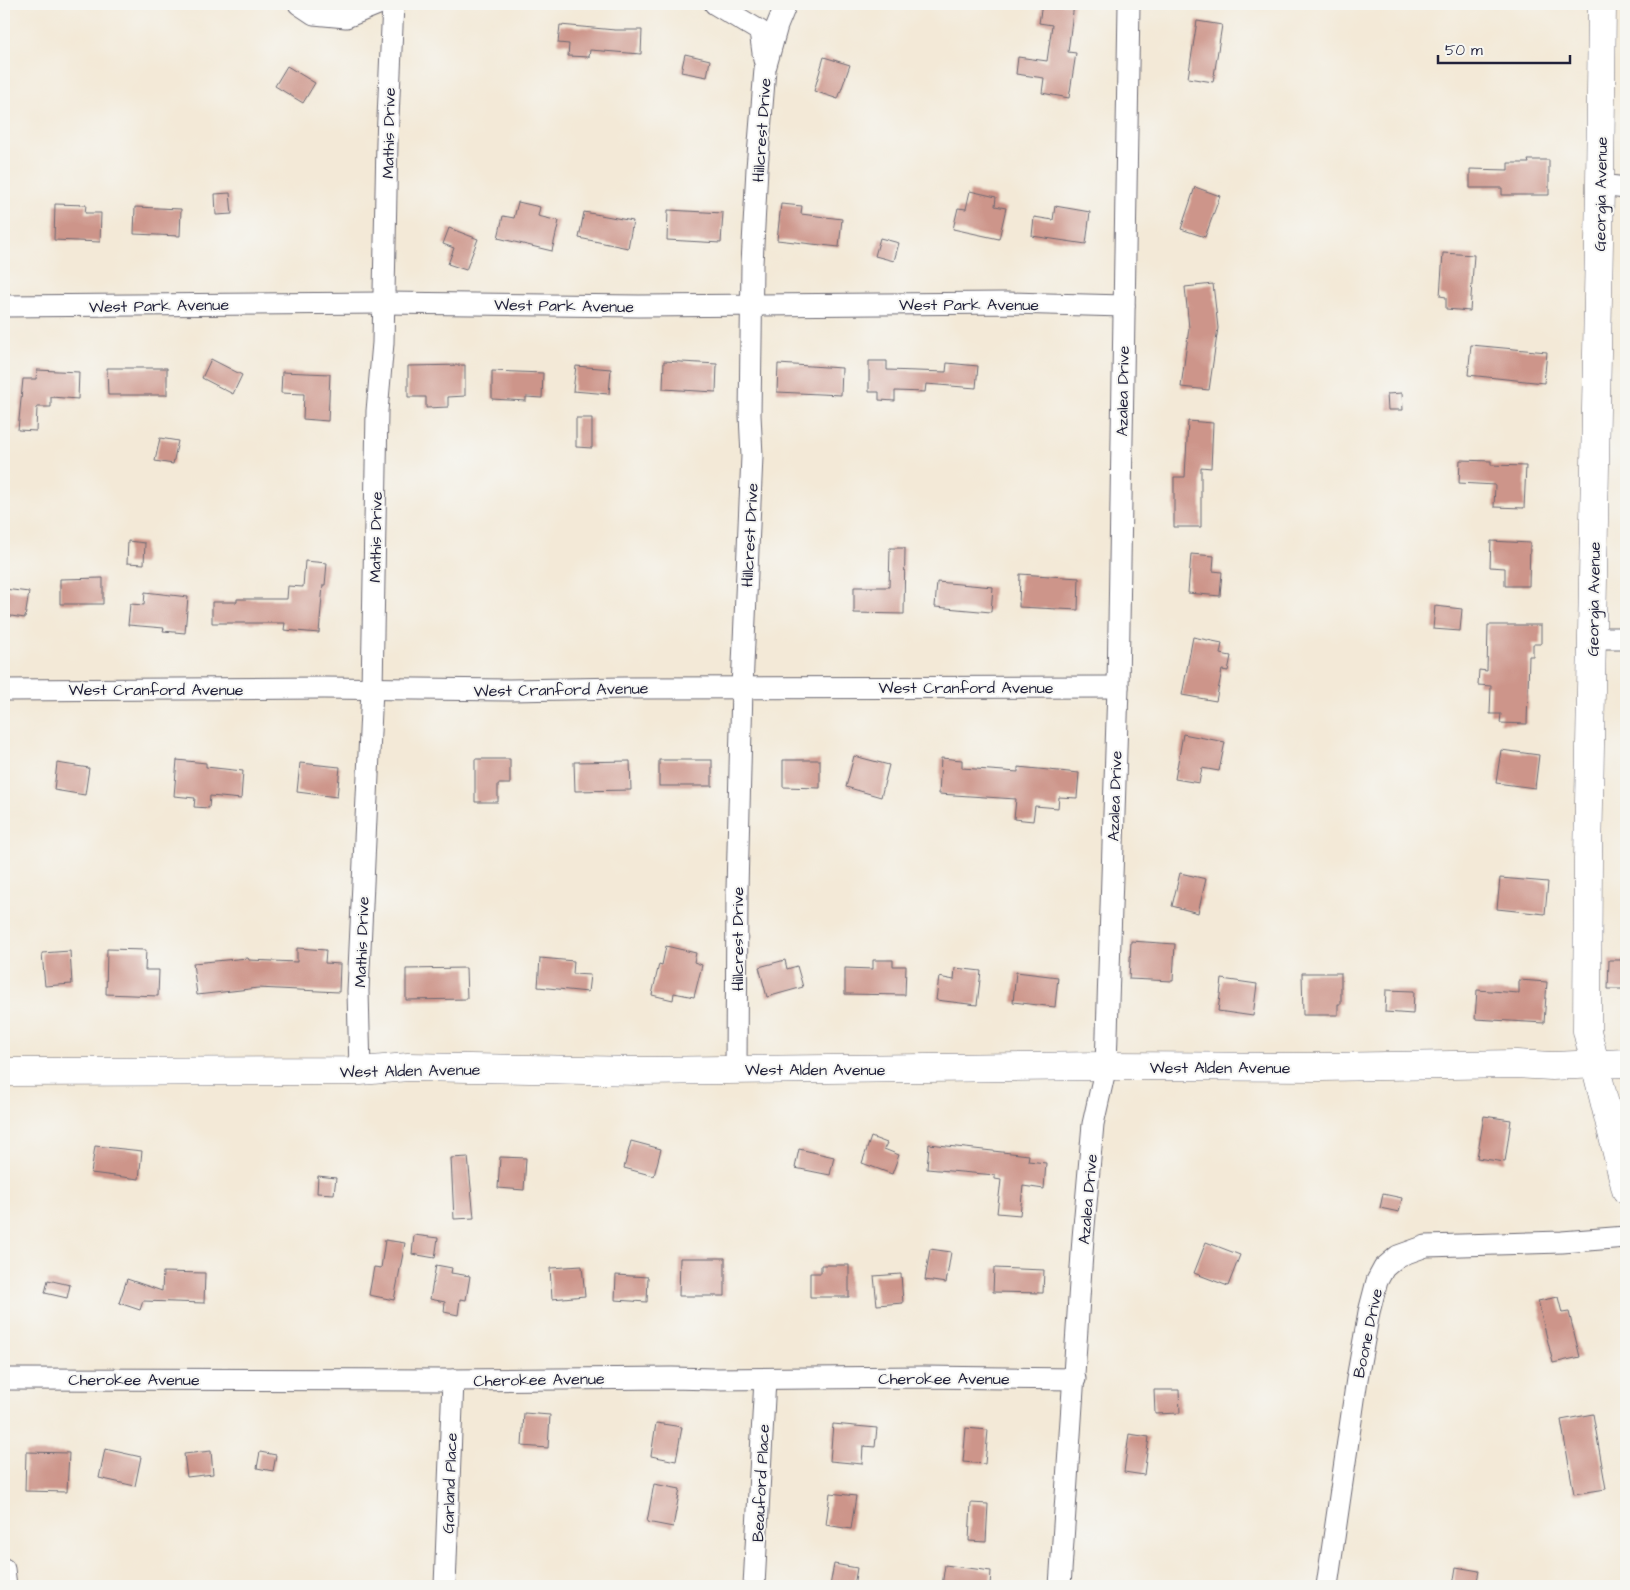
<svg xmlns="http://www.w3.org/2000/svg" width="1630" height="1590" font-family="'Architects Daughter',sans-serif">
<rect width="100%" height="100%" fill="#f6f6f2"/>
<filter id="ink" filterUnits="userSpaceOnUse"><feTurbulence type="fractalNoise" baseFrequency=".02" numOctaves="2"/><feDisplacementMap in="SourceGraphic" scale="10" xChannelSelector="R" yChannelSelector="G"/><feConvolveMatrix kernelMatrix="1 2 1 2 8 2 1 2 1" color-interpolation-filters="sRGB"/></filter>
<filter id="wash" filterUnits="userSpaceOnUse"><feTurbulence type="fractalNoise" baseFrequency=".0096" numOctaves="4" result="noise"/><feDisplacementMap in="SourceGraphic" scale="20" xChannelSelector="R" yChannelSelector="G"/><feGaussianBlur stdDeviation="1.12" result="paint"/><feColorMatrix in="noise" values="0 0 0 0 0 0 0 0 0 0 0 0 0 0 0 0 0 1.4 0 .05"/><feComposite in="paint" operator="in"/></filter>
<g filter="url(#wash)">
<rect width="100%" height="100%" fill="#f3e9d7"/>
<g id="blocks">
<!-- building -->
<g fill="#cd958a">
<polygon points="1042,4 1074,4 1068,52 1076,53 1069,98 1042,93 1044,78 1016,74 1018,57 1047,61 1052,25 1039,23"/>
<polygon points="1197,21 1222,25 1213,82 1188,78"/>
<polygon points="560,25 615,30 642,30 641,54 590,50 589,57 568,56 569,44 558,43"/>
<polygon points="685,54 710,60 707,77 681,72"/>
<polygon points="824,57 850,65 838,99 814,91"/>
<polygon points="287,66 315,83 303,103 275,86"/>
<polygon points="1528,160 1549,160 1549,195 1502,195 1502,188 1470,188 1470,169 1508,170 1508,163 1529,163"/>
<polygon points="1195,187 1220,196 1205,237 1181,229"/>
<polygon points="970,191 996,197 995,206 1006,208 999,239 953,229 958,208 966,209"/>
<polygon points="230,193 232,214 216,215 215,194"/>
<polygon points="518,202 540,207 538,216 559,221 552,251 498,238 503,216 514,218"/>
<polygon points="55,204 86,205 85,213 101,213 100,242 54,240"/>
<polygon points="781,204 802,206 801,214 842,219 839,247 777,240"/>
<polygon points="1055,206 1090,212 1086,244 1032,236 1034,217 1053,220"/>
<polygon points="135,207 181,209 180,236 134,234"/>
<polygon points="668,210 723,213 721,243 667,240"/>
<polygon points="584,212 633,221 628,248 579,238"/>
<polygon points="449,228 478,239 466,270 448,264 454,248 443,244"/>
<polygon points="880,238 899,243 894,261 875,256"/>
<polygon points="1443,253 1474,255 1470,311 1446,309 1446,297 1440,296"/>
<polygon points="1213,284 1218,328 1209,390 1181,387 1189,328 1185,287"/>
<polygon points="1471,345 1547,352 1544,383 1468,375"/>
<polygon points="211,359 242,375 233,394 202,378"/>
<polygon points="664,361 717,364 716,392 663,389"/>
<polygon points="869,361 887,361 887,370 946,372 947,363 978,366 976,388 926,384 925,392 895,391 895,401 879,400 879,392 869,392"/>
<polygon points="778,364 842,368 841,395 777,392"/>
<polygon points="465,365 465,396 448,397 448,407 426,408 426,397 408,397 408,366"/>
<polygon points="576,366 611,369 609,394 573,391"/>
<polygon points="107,368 167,368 167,395 108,395"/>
<polygon points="37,370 79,372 78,399 51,397 51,407 37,407 36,431 18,430 23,379 36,379"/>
<polygon points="492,371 543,373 542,398 526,397 526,401 492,399"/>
<polygon points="282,372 330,374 328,421 303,419 304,394 281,393"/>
<polygon points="1402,393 1403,410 1388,410 1387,394"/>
<polygon points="576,418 592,418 592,448 576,447"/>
<polygon points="1188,421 1213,423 1211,468 1201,467 1201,527 1174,527 1174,477 1185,477"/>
<polygon points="160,438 178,441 173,464 155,461"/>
<polygon points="1460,460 1491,461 1491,465 1526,466 1524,508 1494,507 1495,485 1459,483"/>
<polygon points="128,541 145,543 144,564 127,563"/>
<polygon points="1491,541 1530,543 1529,586 1505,586 1505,568 1490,567"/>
<polygon points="890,548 905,548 904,614 854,613 854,587 889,587"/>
<polygon points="1191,554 1214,556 1213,571 1222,572 1220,596 1188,593"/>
<polygon points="305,561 327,563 325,585 323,585 319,633 284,630 285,623 212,623 212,602 237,602 237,599 287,599 288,586 303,587"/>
<polygon points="1020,574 1079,578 1078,610 1019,607"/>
<polygon points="103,578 103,604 60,604 60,579"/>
<polygon points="937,582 993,587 991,612 935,607"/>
<polygon points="4,589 29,592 25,618 4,615"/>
<polygon points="145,592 188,597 185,633 163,631 164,628 128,625 130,604 144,605"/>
<polygon points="1435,606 1462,609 1460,631 1433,629"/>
<polygon points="1488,625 1541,625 1541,644 1533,644 1533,656 1529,656 1527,724 1500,723 1501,714 1490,714 1491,686 1478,685 1479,670 1487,671"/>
<polygon points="1193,637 1222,643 1220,654 1231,656 1228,671 1222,670 1216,701 1182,695"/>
<polygon points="1183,734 1225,742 1219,771 1202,768 1199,783 1175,779"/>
<polygon points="1501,750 1539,755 1535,788 1496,783"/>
<polygon points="854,756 889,765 881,797 846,787"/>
<polygon points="941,758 962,760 962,768 1018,772 1018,767 1079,773 1077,798 1059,797 1058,808 1035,806 1033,821 1014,819 1016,799 939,794"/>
<polygon points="475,759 510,759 510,784 498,784 498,802 475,802"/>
<polygon points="177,760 206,763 206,767 243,771 241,799 210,796 209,808 194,807 195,798 174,796"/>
<rect x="659" y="760" width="53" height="26"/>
<polygon points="783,760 820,760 820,788 783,787"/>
<polygon points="630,761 631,790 575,791 574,762"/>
<polygon points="57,763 89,768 85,795 54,790"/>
<polygon points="300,763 340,767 337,797 297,792"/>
<polygon points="1180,873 1206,879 1198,913 1172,906"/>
<polygon points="1500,878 1548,882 1545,914 1497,909"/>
<polygon points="1131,941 1175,944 1173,981 1129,979"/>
<polygon points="666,946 696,953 694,962 702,965 694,997 674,993 673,1000 652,995 659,964 662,965"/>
<polygon points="297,948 326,950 325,963 340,964 339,992 258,988 197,995 193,963 248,958 249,960 297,962"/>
<polygon points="107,949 146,950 145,970 159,970 158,996 106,994"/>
<polygon points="70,951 72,984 45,986 42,953"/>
<polygon points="540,958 574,961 573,974 590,975 588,992 538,987"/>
<polygon points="785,960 787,969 797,966 803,987 767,997 759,967"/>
<polygon points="873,960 893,960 893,966 906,966 905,995 845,994 845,968 873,969"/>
<polygon points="1609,960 1626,960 1626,989 1608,989"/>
<polygon points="466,968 467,999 406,1000 406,969"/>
<polygon points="955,968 981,971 977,1005 936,1000 939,977 954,980"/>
<polygon points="1016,972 1058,977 1055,1007 1013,1002"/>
<polygon points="1302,973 1341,973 1341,1004 1338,1004 1338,1015 1303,1015"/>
<polygon points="1222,979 1257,984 1253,1016 1218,1011"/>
<polygon points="1519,980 1547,982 1544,1023 1475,1019 1477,990 1519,993"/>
<polygon points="1386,990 1414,991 1413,1014 1385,1012"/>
<polygon points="1484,1116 1511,1120 1505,1162 1477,1158"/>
<polygon points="871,1137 887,1143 884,1149 899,1155 892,1174 862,1163"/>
<polygon points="631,1141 661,1149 654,1176 624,1168"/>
<polygon points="929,1144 1029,1155 1028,1161 1046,1163 1044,1189 1023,1186 1020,1215 997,1213 1001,1180 995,1179 995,1175 927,1169"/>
<polygon points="95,1146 142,1151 139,1179 91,1173"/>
<polygon points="799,1149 834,1157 830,1175 795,1168"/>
<polygon points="468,1157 474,1218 454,1219 451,1158"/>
<polygon points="500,1157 526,1158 524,1190 498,1188"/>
<polygon points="318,1176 336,1178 334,1194 317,1193"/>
<polygon points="1383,1194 1402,1198 1399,1212 1380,1208"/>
<polygon points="414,1235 438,1238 435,1258 412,1254"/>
<polygon points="385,1240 405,1243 394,1300 369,1295 374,1267 381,1268"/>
<polygon points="1206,1242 1240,1255 1228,1286 1194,1273"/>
<polygon points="930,1249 951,1252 946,1283 925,1280"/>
<polygon points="680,1258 725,1258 725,1296 679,1296"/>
<polygon points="436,1265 452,1268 451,1273 470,1276 466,1300 460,1299 458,1315 444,1312 445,1302 430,1299"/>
<polygon points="821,1265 849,1265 849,1297 810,1297 810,1273 821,1273"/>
<polygon points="582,1266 585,1296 552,1299 550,1268"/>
<polygon points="994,1268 1044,1270 1043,1293 993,1292"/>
<polygon points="163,1272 205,1273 204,1303 143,1301 140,1310 119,1303 127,1279 162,1291"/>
<polygon points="901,1274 903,1303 877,1305 874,1276"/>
<polygon points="616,1275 648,1277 647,1302 615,1300"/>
<polygon points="48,1280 70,1285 67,1298 45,1293"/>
<polygon points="1558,1297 1562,1313 1569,1312 1580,1357 1553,1363 1538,1301"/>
<polygon points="1154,1390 1179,1390 1180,1413 1155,1414"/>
<polygon points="524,1413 550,1415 548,1448 522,1446"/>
<polygon points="1593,1414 1606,1489 1574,1494 1561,1420"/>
<polygon points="656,1423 682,1427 676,1461 651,1456"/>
<polygon points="833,1424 877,1428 875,1447 863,1446 862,1464 830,1461"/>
<polygon points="966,1428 988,1430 985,1464 963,1462"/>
<polygon points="1129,1434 1149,1437 1144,1475 1124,1472"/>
<polygon points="105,1449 141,1457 135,1486 99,1478"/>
<polygon points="211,1451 213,1474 187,1477 184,1454"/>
<polygon points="26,1452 69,1453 67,1492 25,1491"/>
<polygon points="260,1452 276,1455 273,1471 257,1468"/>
<polygon points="654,1484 680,1489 673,1527 647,1522"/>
<polygon points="830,1493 856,1496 851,1529 826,1525"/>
<polygon points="971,1503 988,1504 986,1542 969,1541"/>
<polygon points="834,1564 857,1568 854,1586 830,1586"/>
<polygon points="945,1565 991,1571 990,1586 942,1586"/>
<polygon points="1456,1567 1479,1571 1476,1586 1453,1586"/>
</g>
</g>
</g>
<g filter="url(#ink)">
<use href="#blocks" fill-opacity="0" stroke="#6b6872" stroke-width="1"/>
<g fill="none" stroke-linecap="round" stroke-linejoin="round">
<!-- street casing -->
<g stroke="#6b6872" stroke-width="23">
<g id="street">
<polyline points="299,4 314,14 346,17 378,4"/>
<polyline points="715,4 760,31 764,60"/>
<polyline points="1600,185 1626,188"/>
<polyline points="4,306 385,303 639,306 1006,303 1124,306"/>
<polyline points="1592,638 1626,638"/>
<polyline points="4,690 323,688 510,690 624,688 1118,687"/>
<polyline points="736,1069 737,890 742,688 752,456 750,415 752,264 757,168 765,69 777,26 786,4"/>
<polyline points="360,1071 358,991 372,689 377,411 383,343 387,141 393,4"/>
<polyline points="4,1379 453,1380 672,1378 713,1379 923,1377 1075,1379"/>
<polyline points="4,1569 6,1586"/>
<polyline points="445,1586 453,1380"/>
<polyline points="754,1586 765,1379"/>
<polyline points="1060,1586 1083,1238 1093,1124 1106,1066 1118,687 1129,4"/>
<polyline points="1327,1586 1357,1379 1369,1312 1377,1281 1384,1268 1398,1256 1426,1246 1562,1242 1626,1237"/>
</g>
</g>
<!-- secondary casing -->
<g stroke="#6b6872" stroke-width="29">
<g id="secondary">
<polyline points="1602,4 1600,185 1588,859 1587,1031 1626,1190"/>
<polyline points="4,1072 360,1071 408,1067 640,1071 1106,1066 1322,1067 1516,1064 1552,1066 1626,1063"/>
</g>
</g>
<!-- street -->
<use href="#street" stroke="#fff" stroke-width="21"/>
<!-- secondary -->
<use href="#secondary" stroke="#fff" stroke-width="28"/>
</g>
</g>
<g text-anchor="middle" stroke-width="4" stroke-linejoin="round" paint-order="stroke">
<!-- street labels -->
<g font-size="16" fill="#22223b" stroke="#f6f6f2">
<text transform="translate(761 130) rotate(-86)" y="6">Hillcrest Drive</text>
<text transform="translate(388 133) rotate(-89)" y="6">Mathis Drive</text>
<text transform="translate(1600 194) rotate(-89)" y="6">Georgia Avenue</text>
<text x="969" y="310">West Park Avenue</text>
<text transform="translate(159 305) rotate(-1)" y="6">West Park Avenue</text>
<text transform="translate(564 305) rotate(1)" y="6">West Park Avenue</text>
<text transform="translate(1122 391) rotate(-89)" y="6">Azalea Drive</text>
<text transform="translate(749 535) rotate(-87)" y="6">Hillcrest Drive</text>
<text transform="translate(375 537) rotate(-89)" y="6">Mathis Drive</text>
<text transform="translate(1593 599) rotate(-89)" y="6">Georgia Avenue</text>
<text x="966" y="693">West Cranford Avenue</text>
<text x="156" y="695">West Cranford Avenue</text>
<text transform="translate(561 689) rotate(-1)" y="6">West Cranford Avenue</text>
<text transform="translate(1114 796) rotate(-88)" y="6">Azalea Drive</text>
<text transform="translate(737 939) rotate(-90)" y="6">Hillcrest Drive</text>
<text transform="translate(361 942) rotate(-88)" y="6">Mathis Drive</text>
<text x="1220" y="1073">West Alden Avenue</text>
<text x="815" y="1075">West Alden Avenue</text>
<text transform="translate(410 1070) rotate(-1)" y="6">West Alden Avenue</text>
<text transform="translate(1087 1199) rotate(-85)" y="6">Azalea Drive</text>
<text transform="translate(1367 1333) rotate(-78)" y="6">Boone Drive</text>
<text x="944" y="1384">Cherokee Avenue</text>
<text x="134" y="1385">Cherokee Avenue</text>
<text transform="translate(539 1379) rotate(-1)" y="6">Cherokee Avenue</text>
<text transform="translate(449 1483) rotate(-88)" y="6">Garland Place</text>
<text transform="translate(760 1483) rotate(-87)" y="6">Beauford Place</text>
</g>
</g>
<!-- margin -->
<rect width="1630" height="1590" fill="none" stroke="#f6f6f2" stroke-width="20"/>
<!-- scale -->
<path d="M1438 55v8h132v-8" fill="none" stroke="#22223b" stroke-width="2.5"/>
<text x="1445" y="55" font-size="15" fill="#22223b" stroke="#f6f6f2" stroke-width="4" paint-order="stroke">50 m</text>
</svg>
